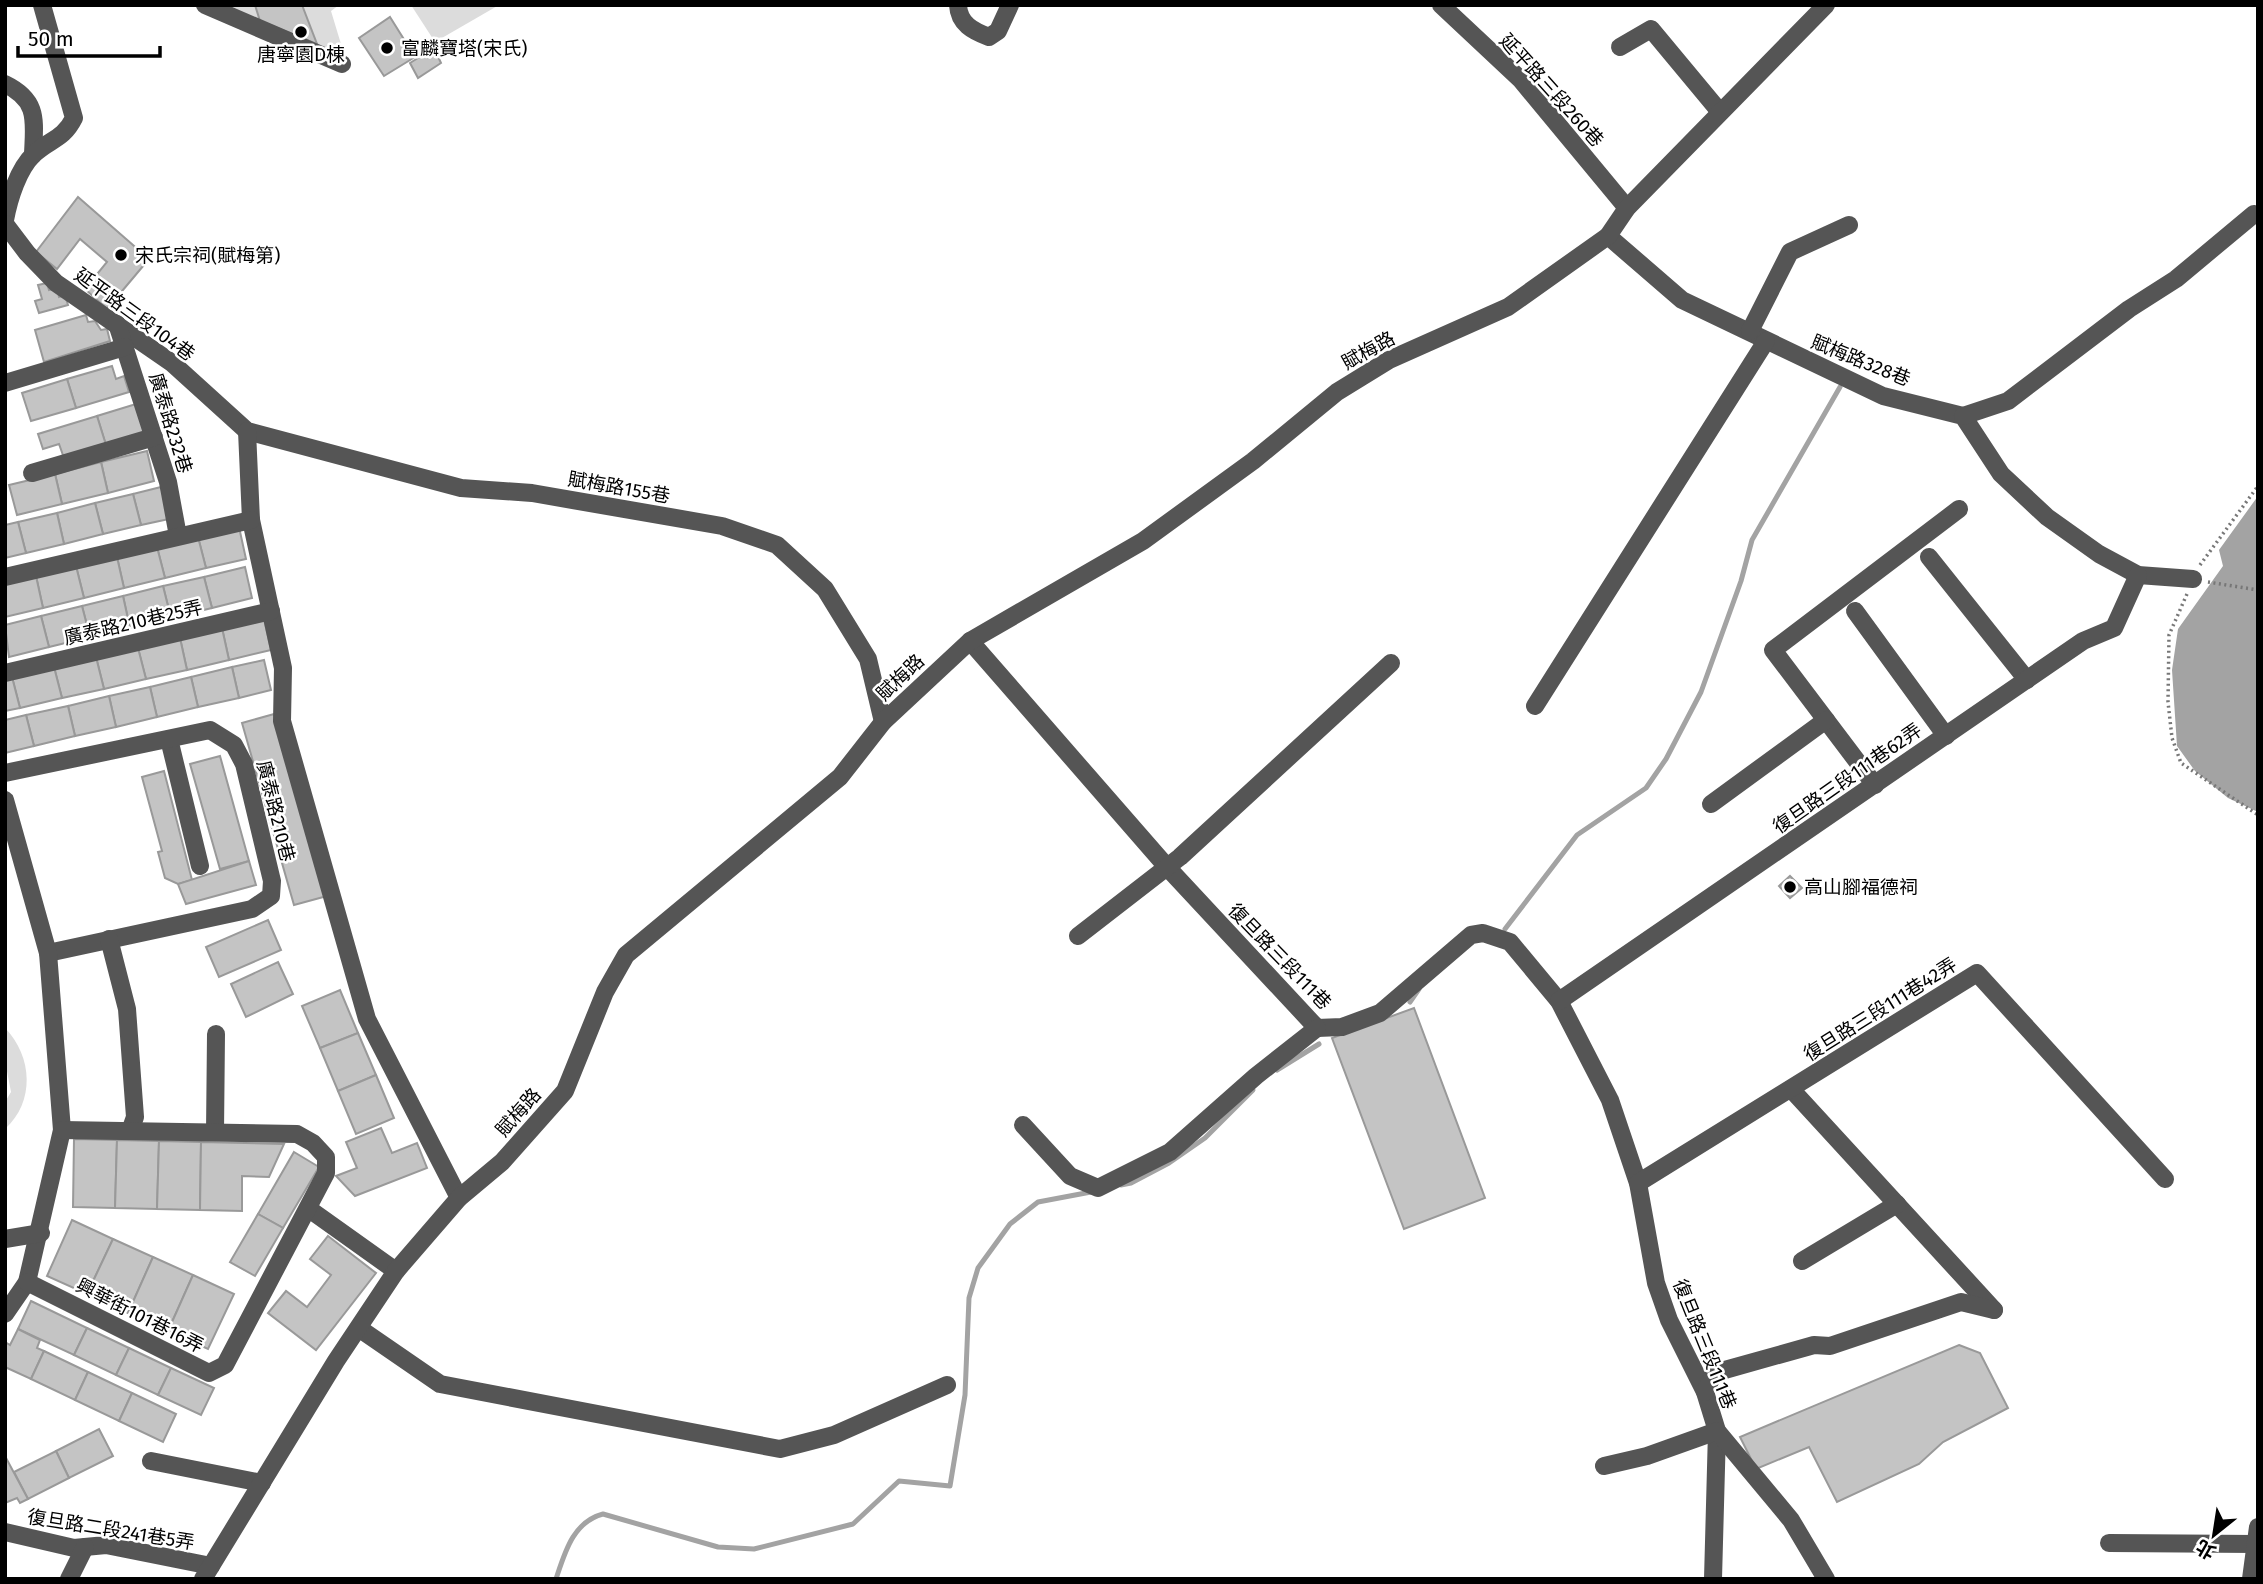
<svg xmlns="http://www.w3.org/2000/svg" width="2263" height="1584" font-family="'Fira Sans','Noto Sans TC',sans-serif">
<rect width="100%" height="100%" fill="#fff"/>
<!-- green -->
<g fill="#dcdcdc">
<polygon points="221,5 255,5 260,21"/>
<polygon points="302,5 339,5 331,11 344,54 319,48"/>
<polygon points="411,5 499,5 435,42"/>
<path d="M5,1028C33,1057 35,1102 5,1129V1102L11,1092L5,1061Z"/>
</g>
<!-- water -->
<polygon fill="#a3a3a3" points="2258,496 2258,812 2228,798 2195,771 2177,746 2172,670 2178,629 2223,566 2219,550"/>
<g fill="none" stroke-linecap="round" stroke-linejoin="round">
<!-- stream -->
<g stroke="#a3a3a3" stroke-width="5">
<polyline points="1505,929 1577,835 1646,788 1666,759 1701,692 1741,581 1752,540 1840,387"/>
<polyline points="1410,1002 1419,989"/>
<polyline points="1277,1070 1319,1044"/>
<polyline points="1121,1185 1131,1183 1169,1163 1205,1138 1253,1090"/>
<path d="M556,1579C565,1552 573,1522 603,1514L718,1547L754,1549L853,1524L899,1481L950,1486L965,1395L969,1298L978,1268L1010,1224L1038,1202L1091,1192"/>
</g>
</g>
<!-- building -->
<g fill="#c4c4c4" stroke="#999" stroke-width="2">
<polygon points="255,5 302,5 317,44 260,21"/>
<polygon points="390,17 415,57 384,76 359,38"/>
<polygon points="434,48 441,63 418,78 410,63"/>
<polygon points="78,197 149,259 107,309 85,289 107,262 80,239 57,269 36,252"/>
<polygon points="47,283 49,290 57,288 59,297 65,295 68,305 39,313 35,301 42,299 38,285"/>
<polygon points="86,315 88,322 95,321 101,330 107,329 110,341 44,362 35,330"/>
<polygon points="112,366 116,379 124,376 129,392 76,408 67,379"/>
<polygon points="67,379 76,408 31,421 22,393"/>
<polygon points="136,404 145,433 106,445 97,416"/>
<polygon points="97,416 106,445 64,458 59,444 43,449 38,434"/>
<polygon points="147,451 154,481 108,493 101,462"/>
<polygon points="101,462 108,493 62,504 55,474"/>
<polygon points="55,474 62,504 17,515 9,485"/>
<polygon points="161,487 169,519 141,525 133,494"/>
<polygon points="133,494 141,525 103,534 95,503"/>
<polygon points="95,503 103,534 64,544 57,513"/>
<polygon points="57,513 64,544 26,553 18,522"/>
<polygon points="18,522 26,553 5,558 5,525"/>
<polygon points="239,527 246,559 206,568 198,537"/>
<polygon points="198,537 206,568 165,578 157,547"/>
<polygon points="157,547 165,578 124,588 117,557"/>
<polygon points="117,557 124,588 84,598 76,566"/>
<polygon points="76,566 84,598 43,608 36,576"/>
<polygon points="245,567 252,598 212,608 204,577"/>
<polygon points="36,576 43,608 5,617 5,583"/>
<polygon points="204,577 212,608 171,618 163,586"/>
<polygon points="163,586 171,618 130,628 123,596"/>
<polygon points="123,596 130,628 90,637 82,606"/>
<polygon points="82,606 90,637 49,647 41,616"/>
<polygon points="41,616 49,647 9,657 5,625"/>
<polygon points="264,619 271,650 229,660 222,628"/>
<polygon points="222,628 229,660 187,670 180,638"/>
<polygon points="180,638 187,670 146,679 138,648"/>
<polygon points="138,648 146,679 104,689 96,657"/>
<polygon points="96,657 104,689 62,698 54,667"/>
<polygon points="264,660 271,690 239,698 232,667"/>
<polygon points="54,667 62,698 20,708 12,677"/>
<polygon points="232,667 239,698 198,707 191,677"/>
<polygon points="12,677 20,708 5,711 5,678"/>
<polygon points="191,677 198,707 157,717 150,687"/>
<polygon points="150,687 157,717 116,727 109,696"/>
<polygon points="109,696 116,727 75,736 68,706"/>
<polygon points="68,706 75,736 34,746 26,715"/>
<polygon points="274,714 327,896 294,905 242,723"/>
<polygon points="26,715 34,746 5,753 5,720"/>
<polygon points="220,756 249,861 220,869 190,764"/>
<polygon points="164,771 192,880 178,884 165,878 158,852 162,851 142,777"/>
<polygon points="249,861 256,885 186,904 178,884"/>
<polygon points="1790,876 1802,888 1790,898 1779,886"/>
<polygon points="268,920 281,950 219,977 206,947"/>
<polygon points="278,962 293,994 246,1017 231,984"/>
<polygon points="340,990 358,1033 320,1048 302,1006"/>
<polygon points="1414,1008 1485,1198 1404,1229 1332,1038"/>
<polygon points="358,1033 376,1075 338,1091 320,1048"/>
<polygon points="376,1075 394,1118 356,1134 338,1091"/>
<polygon points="381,1128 392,1153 417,1143 427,1168 355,1196 336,1176 357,1168 346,1142"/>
<polygon points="74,1139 117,1140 115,1208 73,1207"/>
<polygon points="117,1140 159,1141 157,1209 115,1208"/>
<polygon points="159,1141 201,1142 200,1210 157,1209"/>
<polygon points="201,1142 284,1144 269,1177 242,1176 242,1211 200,1210"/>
<polygon points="294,1152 319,1167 283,1228 258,1214"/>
<polygon points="258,1214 283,1228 255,1276 230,1262"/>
<polygon points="72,1220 113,1239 87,1294 47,1276"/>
<polygon points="328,1236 376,1273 316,1350 268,1313 286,1291 307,1307 331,1275 310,1259"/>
<polygon points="113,1239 153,1257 128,1313 87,1294"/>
<polygon points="153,1257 193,1275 168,1331 128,1313"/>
<polygon points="193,1275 234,1294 208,1349 168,1331"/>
<polygon points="31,1301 87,1328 74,1355 18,1329"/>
<polygon points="87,1328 129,1348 116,1375 74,1355"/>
<polygon points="18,1329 40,1340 37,1348 44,1351 31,1379 5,1367 5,1342 10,1345"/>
<polygon points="1959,1345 1980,1353 2008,1408 1943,1442 1919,1464 1837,1502 1809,1447 1756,1469 1740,1437"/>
<polygon points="129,1348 171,1368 158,1395 116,1375"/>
<polygon points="44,1351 88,1372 75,1400 31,1379"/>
<polygon points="171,1368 214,1388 201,1415 158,1395"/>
<polygon points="88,1372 132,1393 119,1421 75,1400"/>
<polygon points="132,1393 176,1414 163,1442 119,1421"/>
<polygon points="99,1429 113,1456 69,1478 56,1451"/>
<polygon points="56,1451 69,1478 28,1499 14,1472"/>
<polygon points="5,1456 28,1499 20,1503 17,1498 5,1503"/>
</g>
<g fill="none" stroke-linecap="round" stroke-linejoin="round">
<!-- path -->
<g stroke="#777" stroke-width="3.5" stroke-dasharray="2 3.5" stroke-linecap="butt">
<polyline points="2200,565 2258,486"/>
<polyline points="2208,582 2258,590"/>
<polyline points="2187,594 2169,635 2168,702 2172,738 2181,763 2258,815"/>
</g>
<!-- minor -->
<g stroke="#555" stroke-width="18">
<polyline points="205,5 342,64"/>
<path d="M958,5C959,24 973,31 989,37L998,31L1010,5"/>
<polyline points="1441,5 1521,80 1627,208"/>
<polyline points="1620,47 1651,29 1720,112"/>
<path d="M5,84C40,101 34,122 33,155"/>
<path d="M5,220C9,199 18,169 34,154C50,139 63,140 74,118L42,5"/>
<polyline points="5,224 27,253 56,283 172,363 247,431 461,488 532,493 722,526 777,545 825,589 868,659 883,722"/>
<polyline points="1608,236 1682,300 1883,396 1963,416 2001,474 2047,517 2099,554 2138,575 2193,579"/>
<polyline points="117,324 168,482 178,536"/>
<polyline points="1750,331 1790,252 1849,225"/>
<polyline points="5,383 125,347"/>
<polyline points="1963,416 2008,401 2129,309 2176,279 2254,214"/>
<polyline points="247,431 251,520 283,668 282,721 367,1019 459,1198"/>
<polyline points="32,473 154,437"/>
<polyline points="1929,557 2027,680"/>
<polyline points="5,577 251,520"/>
<polyline points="1855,611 1946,736"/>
<polyline points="970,641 1167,867 1317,1028 1342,1027 1380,1013 1471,935 1483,933 1510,942 1559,1001 1610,1100 1638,1183 1656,1283 1669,1320 1705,1392 1717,1431 1713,1579"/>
<polyline points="5,673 271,611"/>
<polyline points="1535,706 1766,341"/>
<polyline points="169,739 200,866"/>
<polyline points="5,773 210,730 234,745 244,764 272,881 271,896 252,909 48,953"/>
<polyline points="1875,785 1773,650 1959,509"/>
<polyline points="5,800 48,953 62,1130 27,1282 5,1314"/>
<polyline points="1711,804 1826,720"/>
<polyline points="1078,936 1180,857 1391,663"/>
<polyline points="109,939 127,1009 135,1117 130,1131"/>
<polyline points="1559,1001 2083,641 2114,628 2138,575"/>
<polyline points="1791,1089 1994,1310"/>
<polyline points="1023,1125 1070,1176 1098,1188 1170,1152 1256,1076 1317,1028"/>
<polyline points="215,1132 216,1034"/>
<polyline points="1638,1183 1977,973 2165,1179"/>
<polyline points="309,1209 396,1271"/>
<polyline points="5,1239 41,1233"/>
<polyline points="1802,1261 1897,1204"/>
<polyline points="27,1282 209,1373 225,1365 326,1173 326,1157 313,1143 297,1134 62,1130"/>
<polyline points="360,1329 440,1384 780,1449 834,1435 947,1385"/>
<polyline points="1705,1392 1714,1373 1814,1345 1830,1346 1961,1302 1994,1310"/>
<polyline points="151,1461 262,1483"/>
<polyline points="1604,1466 1647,1456 1717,1431 1791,1520 1826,1579"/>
<polyline points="5,1532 74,1548 106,1545 211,1566"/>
<polyline points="2109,1543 2256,1544"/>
<polyline points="69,1579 85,1547"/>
<polyline points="203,1579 336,1361 396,1271 459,1198 502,1162 565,1091 605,992 626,955 840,777 883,722 970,641 1143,541 1253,461 1337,392 1389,360 1508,307 1608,236 1627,208 1826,5"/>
<polyline points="2251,1579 2258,1527"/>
</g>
</g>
<!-- markers -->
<g fill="#000" stroke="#fff" stroke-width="2.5">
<circle cx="301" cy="32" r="7"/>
<circle cx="387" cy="48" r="7"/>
<circle cx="121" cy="255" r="7"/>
<circle cx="1790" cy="887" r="7"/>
</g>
<g text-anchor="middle" stroke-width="5" stroke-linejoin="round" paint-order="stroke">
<!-- poi labels -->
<g font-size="19" fill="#000" stroke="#fff" text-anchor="start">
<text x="401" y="55">富麟寶塔(宋氏)</text>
<text x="301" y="61" text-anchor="middle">唐寧園D棟</text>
<text x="135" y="262">宋氏宗祠(賦梅第)</text>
<text x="1804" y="894">高山腳福德祠</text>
</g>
<!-- street labels -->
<g font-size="19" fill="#000" stroke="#fff">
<text transform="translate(1552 90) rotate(48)" y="7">延平路三段260巷</text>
<text transform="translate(135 314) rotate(36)" y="7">延平路三段104巷</text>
<text transform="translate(1368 350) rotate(-29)" y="7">賦梅路</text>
<text transform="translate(1861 360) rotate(22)" y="7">賦梅路328巷</text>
<text transform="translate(171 423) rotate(73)" y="7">廣泰路232巷</text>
<text transform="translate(619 487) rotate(10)" y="7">賦梅路155巷</text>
<text transform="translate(133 622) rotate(-13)" y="7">廣泰路210巷25弄</text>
<text transform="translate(900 677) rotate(-44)" y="7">賦梅路</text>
<text transform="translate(1847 778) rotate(-35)" y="7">復旦路三段111巷62弄</text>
<text transform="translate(276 811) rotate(76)" y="7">廣泰路210巷</text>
<text transform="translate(1280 956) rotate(46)" y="7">復旦路三段111巷</text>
<text transform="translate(1880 1009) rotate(-32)" y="7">復旦路三段111巷42弄</text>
<text transform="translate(518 1112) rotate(-49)" y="7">賦梅路</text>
<text transform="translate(140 1315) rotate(27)" y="7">興華街101巷16弄</text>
<text transform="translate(1705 1344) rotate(68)" y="7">復旦路三段111巷</text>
<text transform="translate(111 1529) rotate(9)" y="7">復旦路二段241巷5弄</text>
</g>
</g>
<!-- border -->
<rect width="2263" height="1584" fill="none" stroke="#000000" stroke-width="14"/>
<!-- north arrow -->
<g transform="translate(2214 1535) rotate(210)" stroke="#ffffff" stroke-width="5" paint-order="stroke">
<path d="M0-5L12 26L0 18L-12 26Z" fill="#000000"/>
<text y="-10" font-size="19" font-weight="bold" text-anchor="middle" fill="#000000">北</text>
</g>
<!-- scale -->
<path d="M18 46v10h142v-10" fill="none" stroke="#000000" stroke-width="3.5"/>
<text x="28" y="46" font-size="21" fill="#000000" stroke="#ffffff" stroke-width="5" paint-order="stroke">50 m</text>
</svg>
